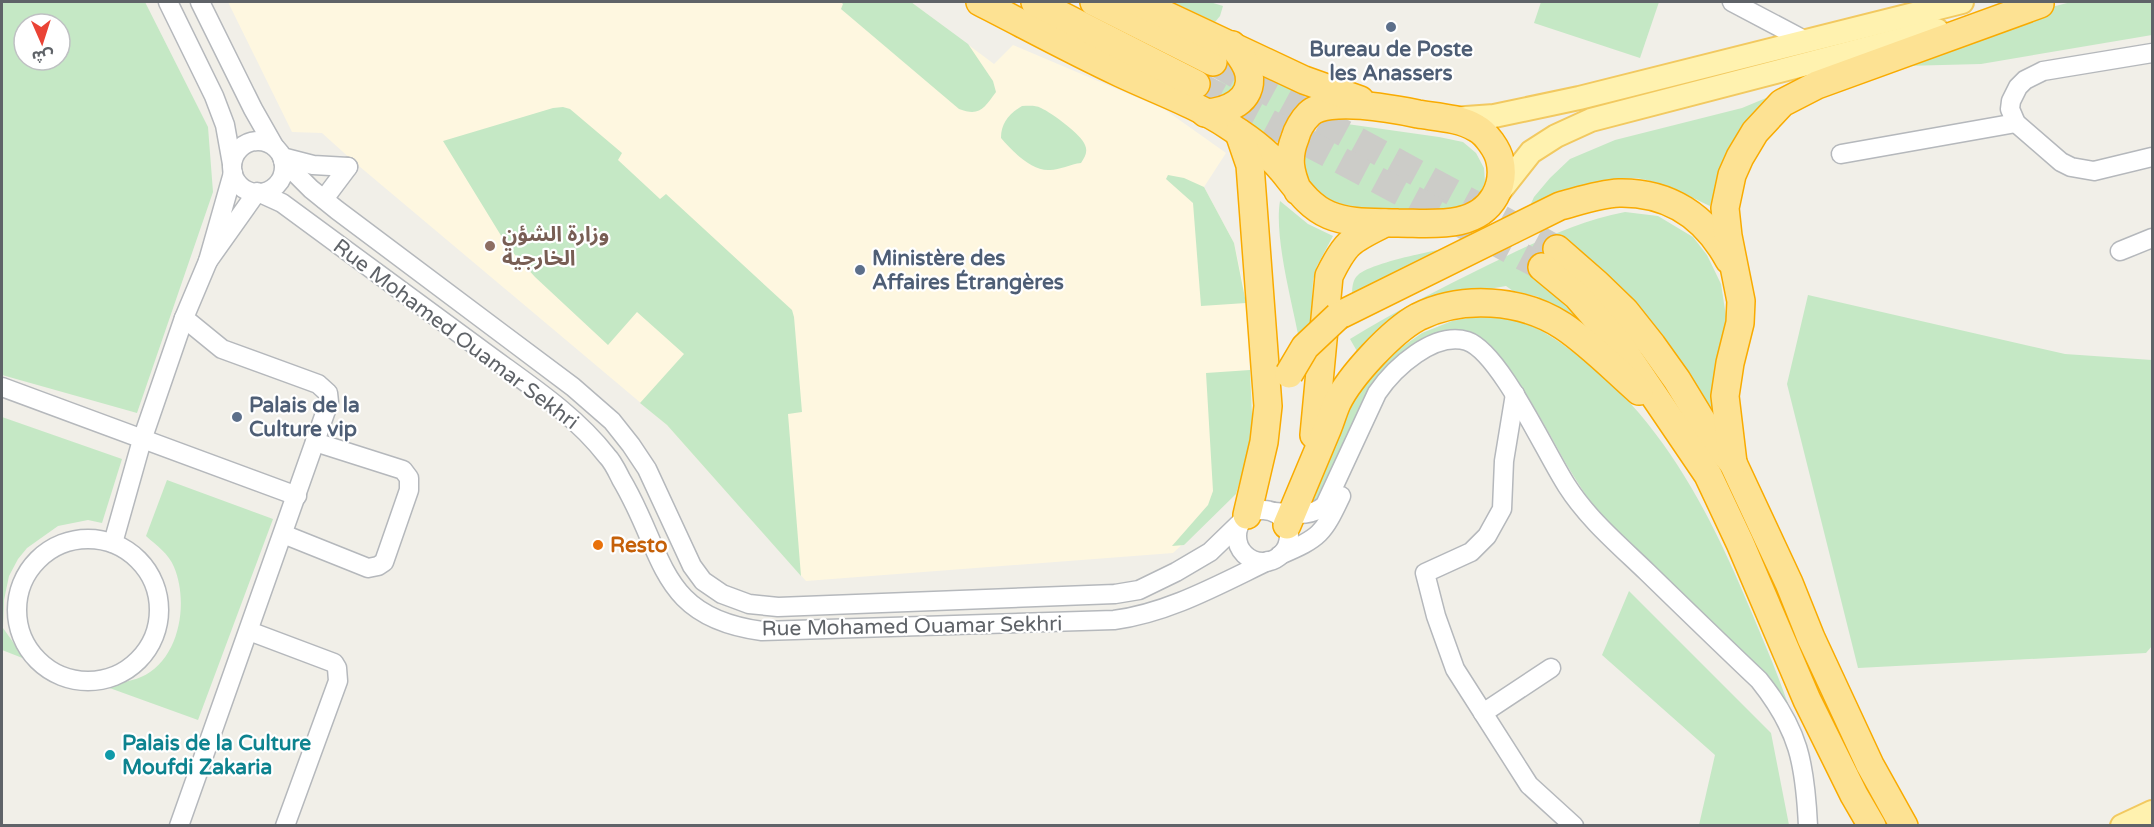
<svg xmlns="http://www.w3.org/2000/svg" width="2154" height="827" font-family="'Varela Round','Noto Sans Arabic',sans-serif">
<rect width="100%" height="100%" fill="#f1efe8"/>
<!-- commercial -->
<polygon fill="#fef7e0" points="228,2 911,2 994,64 1013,45 1164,109 1226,153 1204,187 1234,243 1246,296 1253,436 1236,494 1173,553 806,581 667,425 353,161 322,133 292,132"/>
<!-- green -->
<g fill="#c5e8c5" fill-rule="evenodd">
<path d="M2,2H145L208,127L213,192L137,413L2,375ZM24,24H60V60H24Z"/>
<path d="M841,2H911L968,44L993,81L996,92C984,108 980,117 959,109L841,9L843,4Z"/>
<polygon points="1173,2 1210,2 1223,6 1220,16 1215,22"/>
<polygon points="1541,2 1659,2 1640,58 1534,23"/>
<polygon points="2071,2 2152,2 2152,35 1981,64 1904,66 1883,50"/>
<polygon points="1231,58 1236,63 1237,95 1209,104"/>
<path d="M1254,67L1306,91C1289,104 1274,120 1267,141L1231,115Z"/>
<path d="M1783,91L1724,165L1710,206C1691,197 1653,178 1632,178C1596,179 1560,199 1527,212L1534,197L1550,178L1570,159L1615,140L1742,108Z"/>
<path d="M1022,106C1029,106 1035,105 1041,108C1052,113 1082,135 1085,145C1088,152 1085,157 1081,163C1070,164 1058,171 1048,170C1031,170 1012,151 1001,138C1001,123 1009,114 1022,106Z"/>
<polygon points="563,107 570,109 622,153 618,160 660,199 666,194 792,310 794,317 802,412 788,414 801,576 667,425 640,403 684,354 637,312 608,345 535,277 508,247 443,141 553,108"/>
<polygon points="1347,124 1439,137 1463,142 1476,153 1484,168 1485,182 1479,196 1464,210 1342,211 1313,192 1306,174 1305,158 1309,145 1316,134 1330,126"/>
<polygon points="1168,175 1184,178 1204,187 1234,243 1246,303 1201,306 1193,203 1166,179"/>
<path d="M1280,201L1308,224L1333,236L1317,266L1313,280L1311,324L1299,339C1292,302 1274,237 1280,201Z"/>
<path d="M1625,212L1658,216L1693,237L1707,255L1721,284L1726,316L1714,411L1639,310L1539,280L1595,335L1539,303V297L1513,291L1506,286L1455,295L1358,353L1350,339C1394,312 1441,288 1488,265C1534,243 1574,222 1625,212Z"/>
<path d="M1455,247L1352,297C1352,290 1352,280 1358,275C1370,263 1436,250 1455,247Z"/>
<polygon points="1808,295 2065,354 2152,360 2152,646 2146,653 1858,668 1787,384"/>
<path d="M1473,317C1489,317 1507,315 1522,322C1541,329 1557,340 1573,352C1661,415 1710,513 1751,611C1764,642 1777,672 1788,704L1609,528C1594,508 1581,488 1568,467C1551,438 1505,347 1477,336C1445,323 1412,341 1392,365L1320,506L1308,503L1345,406L1389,356L1422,333L1452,321Z"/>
<polygon points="1250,370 1253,436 1236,494 1184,545 1172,546 1208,505 1213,491 1206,373"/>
<polygon points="2,417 122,459 102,523 88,520 58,526 27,548 18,559 9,576 4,600 3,628 25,659 2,650"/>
<path d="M167,480L273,519L198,720L104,686C116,683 130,682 141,677C180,660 189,602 174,567C169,554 156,545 146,536Z"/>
<polygon points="1629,591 1771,733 1789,825 1699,825 1715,755 1602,655"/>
</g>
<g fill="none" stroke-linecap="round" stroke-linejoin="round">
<!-- highway-tunnel -->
<g stroke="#ccccc8" stroke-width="27" stroke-dasharray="27 14" stroke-linecap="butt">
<polyline points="1213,62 1557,249"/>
<polyline points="1196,84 1542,267"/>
</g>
<!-- minor casing -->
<g stroke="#b5b8bc" stroke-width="21">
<g id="minor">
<polyline points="168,2 214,96 225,125 232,164"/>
<polyline points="200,2 253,109 274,146"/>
<polyline points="1732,2 1806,41"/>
<polyline points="2152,53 2043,71 2025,80 2018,87 2011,101 2010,109 2016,123 2061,162 2071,167 2094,171 2152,157"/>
<circle cx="258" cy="167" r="26"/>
<polyline points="1841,154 2016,123"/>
<polyline points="282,157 313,165 348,167"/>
<polyline points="283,161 311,189 337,210 573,387 612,421 631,445 647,469 692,566 703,581 722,594 749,604 778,607 1115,594 1139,590 1176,572 1210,552 1241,522"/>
<polyline points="233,173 208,261 257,192"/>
<path d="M260,193L282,203C348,251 413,300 479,348C523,381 573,412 607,456C613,462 617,471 621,479C666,554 657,617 762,631L1114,620C1168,613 1218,585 1268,561"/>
<polyline points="324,199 348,167"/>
<polyline points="2120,251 2152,238"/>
<polyline points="2,387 297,496"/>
<polyline points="1515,394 1504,461 1502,509 1487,536 1471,552 1425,573 1436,616 1455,669 1529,785 1574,826"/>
<circle cx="1263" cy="536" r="26"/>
<path d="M1274,512C1291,513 1311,518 1325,505L1377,393C1394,368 1434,331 1467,341C1500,352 1546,454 1567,486C1588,519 1619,545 1647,572C1684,608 1721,644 1759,680C1799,730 1805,763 1808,826"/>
<polyline points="283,534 368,568 378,566 384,562 409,490 409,478 403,470 315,442"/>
<circle cx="88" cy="610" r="71"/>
<polyline points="113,543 142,440 184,318"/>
<path d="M1280,555C1320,538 1323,534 1341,496"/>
<polyline points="249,631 334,663 337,668 338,681 285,826"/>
<polyline points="1483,713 1551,668"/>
<polyline points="179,826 329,402 328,393 318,384 222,349 184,318 208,261"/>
</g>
</g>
<!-- major casing -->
<g stroke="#f2c960" stroke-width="26">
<g id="major">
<polyline points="1452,119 1494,116 1579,98 1962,2"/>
<polyline points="1497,195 1531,152 1556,136 1591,120 1937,30"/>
<polyline points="2122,826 2152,812"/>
</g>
</g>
<!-- highway casing -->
<g stroke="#f9ab00" stroke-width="30">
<g id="highway">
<path d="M980,2C1027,26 1073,51 1120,73C1156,90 1196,104 1229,126C1245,136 1264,150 1276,163C1293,181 1305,205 1329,215C1350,224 1375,222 1398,223C1431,223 1476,230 1495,196C1501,185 1503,174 1500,161C1498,150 1486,133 1476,128C1460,118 1436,117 1418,114C1394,109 1327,96 1309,114C1303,120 1297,130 1295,138C1287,158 1290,172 1298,191"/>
<polyline points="1035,2 1196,84"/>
<polyline points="1094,2 1213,62"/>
<polyline points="1138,2 1304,80 1360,100"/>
<path d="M1205,113C1226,112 1254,101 1249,74C1247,63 1239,54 1232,45"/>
<polyline points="1239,133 1250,165 1268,406 1264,442 1247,515"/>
<polyline points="1557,249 1597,284 1625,311 1652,345 1677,380 1713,439 1733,463 1789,583 1811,638 1870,765 1904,826"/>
<polyline points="1542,267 1577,296 1619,344 1708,475 1740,543 1807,700 1854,795 1872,826"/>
<path d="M1338,316L1560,206C1579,201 1599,194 1619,193C1669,192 1706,217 1729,260"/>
<path d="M1314,435L1329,276C1346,241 1351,240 1385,223"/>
<polyline points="1733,463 1725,396 1730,363 1740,323 1741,301 1728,236 1725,208 1732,175 1740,157 1755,132 1782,103 1817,85 2040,4"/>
<path d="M1287,525C1300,494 1313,463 1326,432C1330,423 1333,412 1337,403C1350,376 1392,331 1418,317C1462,295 1522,299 1563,326C1590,344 1614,369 1639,391"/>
</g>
</g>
<!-- minor -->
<use href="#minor" stroke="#fff" stroke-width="18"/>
<!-- major -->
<use href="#major" stroke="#fff2af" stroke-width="22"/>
<!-- highway -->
<use href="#highway" stroke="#fde293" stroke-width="27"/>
<!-- highway-bridge casing -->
<g stroke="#f9ab00" stroke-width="30" stroke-linecap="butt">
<polyline id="highway-bridge" points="1289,374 1305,347 1338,316"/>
</g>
<!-- highway-bridge -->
<use href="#highway-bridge" stroke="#fde293" stroke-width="27"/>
</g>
<!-- markers -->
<g fill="#5c6f8a" stroke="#fff" stroke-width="2">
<circle cx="1391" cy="27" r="6"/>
<circle cx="860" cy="270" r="6"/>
<circle cx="237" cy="417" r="6"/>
</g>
<circle fill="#8d6e63" stroke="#fff" stroke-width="2" cx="490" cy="246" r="6"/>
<circle fill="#e8710a" stroke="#fff" stroke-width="2" cx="598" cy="545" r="6"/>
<circle fill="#0f9aa8" stroke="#fff" stroke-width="2" cx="110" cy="755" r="6"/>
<g text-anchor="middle" stroke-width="4.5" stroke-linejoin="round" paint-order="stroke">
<!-- service labels -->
<g font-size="21" font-weight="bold" fill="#4e5e75" stroke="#fff" text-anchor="start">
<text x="1391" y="56" text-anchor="middle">Bureau de Poste<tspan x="1391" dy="24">les Anassers</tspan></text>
<text x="872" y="265">Ministère des<tspan x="872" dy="24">Affaires Étrangères</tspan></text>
<text x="249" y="412">Palais de la<tspan x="249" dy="24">Culture vip</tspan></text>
</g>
<!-- education labels -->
<g font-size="21" font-weight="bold" fill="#785e54" stroke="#fff" text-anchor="start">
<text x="502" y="241">وزارة الشؤن<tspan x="502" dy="24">الخارجية</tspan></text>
</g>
<!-- street labels -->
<g font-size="21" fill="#5f6368" stroke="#fff">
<text transform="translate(456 334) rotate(37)" y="7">Rue Mohamed Ouamar Sekhri</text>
<text transform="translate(912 626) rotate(-1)" y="7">Rue Mohamed Ouamar Sekhri</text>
</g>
<!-- food labels -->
<g font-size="21" font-weight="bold" fill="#c56008" stroke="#fff" text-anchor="start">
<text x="610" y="552">Resto</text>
</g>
<!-- culture labels -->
<g font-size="21" font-weight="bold" fill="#0d838f" stroke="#fff" text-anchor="start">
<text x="122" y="750">Palais de la Culture<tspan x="122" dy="24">Moufdi Zakaria</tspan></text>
</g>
</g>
<!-- border -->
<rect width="2154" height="827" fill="none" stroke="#5f6368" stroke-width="6"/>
<!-- north arrow -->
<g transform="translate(42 42) rotate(177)"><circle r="28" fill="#ffffff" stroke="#bfc1c3" stroke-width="1.5"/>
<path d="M0-4.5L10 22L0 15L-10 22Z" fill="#ea4335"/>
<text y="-9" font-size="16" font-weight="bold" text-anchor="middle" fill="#5f6368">ش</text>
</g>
</svg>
